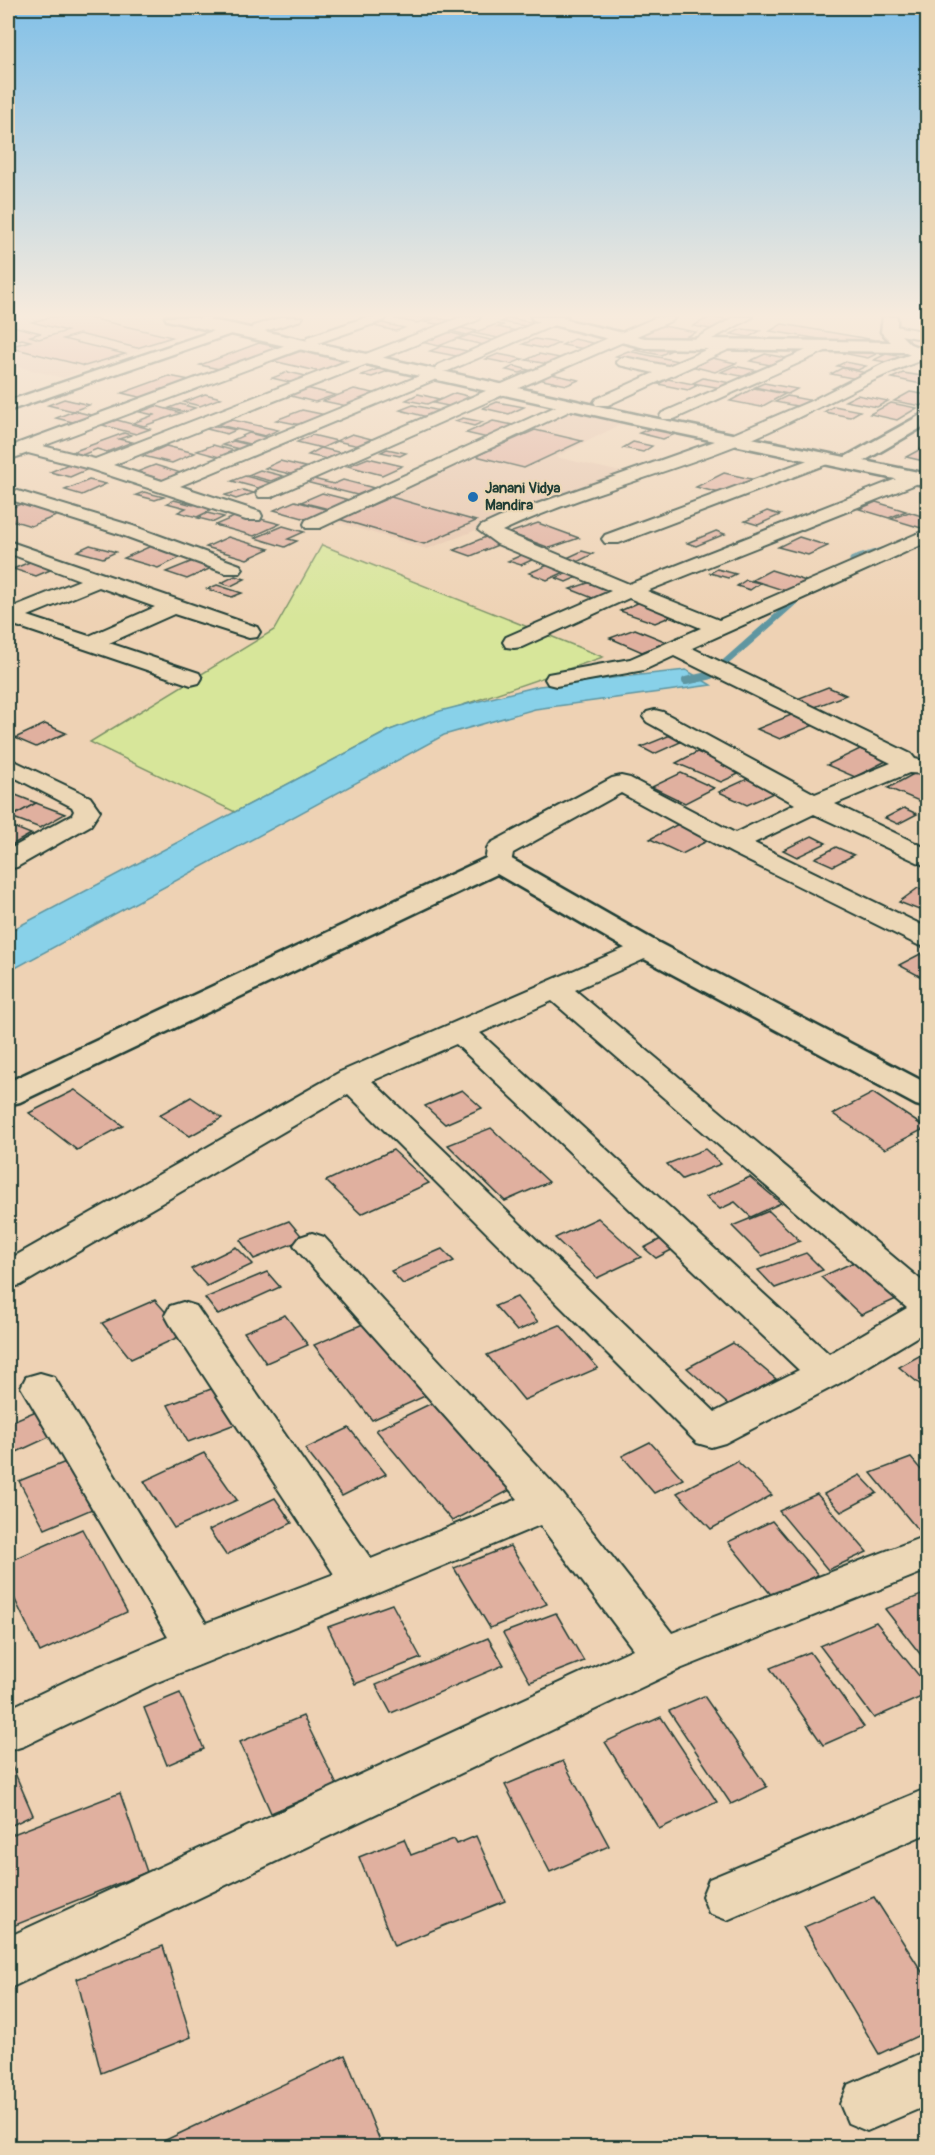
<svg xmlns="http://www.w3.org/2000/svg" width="935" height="2155" font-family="Pangolin,sans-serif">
<rect width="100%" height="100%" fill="#eed2b4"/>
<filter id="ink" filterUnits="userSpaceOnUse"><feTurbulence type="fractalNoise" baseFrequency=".0167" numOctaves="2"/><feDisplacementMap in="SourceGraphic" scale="12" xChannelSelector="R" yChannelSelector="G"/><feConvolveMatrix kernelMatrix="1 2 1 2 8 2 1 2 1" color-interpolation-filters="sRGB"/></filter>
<g filter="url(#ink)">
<!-- built -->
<g fill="#e6c5ac">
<polygon points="8,317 145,317 201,329 63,378 20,367 8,370"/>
<polygon points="569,411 624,423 556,457 625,473 427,549 330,520"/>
</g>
<!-- green -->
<polygon fill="#d7e69a" stroke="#7b9267" stroke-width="1.5" points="322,545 603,657 390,730 235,812 90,742 274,630"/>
<!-- water -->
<polygon fill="#88d1e9" stroke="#5e96a1" stroke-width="1.5" points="686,670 711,685 535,709 444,735 8,972 8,932 390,730 440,711 539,686"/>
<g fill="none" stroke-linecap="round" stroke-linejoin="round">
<!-- stream-far1 -->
<g stroke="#5e96a1" stroke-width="7">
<polyline points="853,560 881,551"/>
<polyline points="696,679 710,676 795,601"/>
</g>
<!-- stream -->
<polyline stroke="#5e96a1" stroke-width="8" points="686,681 703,677"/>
</g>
<!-- building -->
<g fill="#e0b09f" stroke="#1f3d34" stroke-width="1.5">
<polygon points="50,317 86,317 172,337 137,348 79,334 63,339 125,354 85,366 8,347 30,341 22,339 8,343 8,325 41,333 30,336 39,339 67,331 32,322"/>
<polygon points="401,317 433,317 417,323 395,319"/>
<polygon points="710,317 733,321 716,330 693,326"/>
<polygon points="436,318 459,322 449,326 425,322"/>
<polygon points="510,318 539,324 530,327 501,322"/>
<polygon points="382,323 404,328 396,331 374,326"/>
<polygon points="497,324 504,325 498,327 517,331 498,338 473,333"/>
<polygon points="782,324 875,340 832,341 770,331"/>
<polygon points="658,325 696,332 674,342 635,334"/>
<polygon points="456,327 477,331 467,335 446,330"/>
<polygon points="742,329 760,331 749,337 731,334"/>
<polygon points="443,331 464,336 439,346 417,341"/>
<polygon points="469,335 499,342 488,346 458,339"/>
<polygon points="535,339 559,343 546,349 523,344"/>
<polygon points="574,339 597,344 585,349 562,345"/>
<polygon points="259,343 282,348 224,370 200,365"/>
<polygon points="645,345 676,348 661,355 634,350"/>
<polygon points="442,346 472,352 461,357 430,351"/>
<polygon points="848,347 878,353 868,358 837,352"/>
<polygon points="304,350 353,361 321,372 273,361"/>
<polygon points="628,351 678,361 666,366 616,356"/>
<polygon points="498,354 523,359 511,364 486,359"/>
<polygon points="539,354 565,359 553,365 526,360"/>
<polygon points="765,354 781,357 788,359 775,366 750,361"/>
<polygon points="886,354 904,357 892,363 874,360"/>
<polygon points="712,358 736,363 715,372 691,366"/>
<polygon points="845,362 866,366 858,370 837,366"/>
<polygon points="514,366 529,370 520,373 506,370"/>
<polygon points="734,366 759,371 746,377 721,372"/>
<polygon points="842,368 872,374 862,380 831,374"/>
<polygon points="378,369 388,371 372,377 362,375"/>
<polygon points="288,372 310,377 293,383 272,378"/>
<polygon points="903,373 928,377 928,380 921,384 892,378"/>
<polygon points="551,374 579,380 567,385 538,379"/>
<polygon points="169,376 190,380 143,398 122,393"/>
<polygon points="703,378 731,383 721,388 693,383"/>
<polygon points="668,379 698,385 688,390 658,384"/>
<polygon points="764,383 797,389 788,394 755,387"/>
<polygon points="302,387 335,395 315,402 283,394"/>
<polygon points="754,388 785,394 761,407 730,401"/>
<polygon points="354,389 378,394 347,406 323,401"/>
<polygon points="910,392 928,395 928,402 921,406 894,401"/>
<polygon points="455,393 480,399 458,408 433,403"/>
<polygon points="205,394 221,398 200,406 184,402"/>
<polygon points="418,394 439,399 427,404 406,400"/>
<polygon points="857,395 888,401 877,407 845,401"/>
<polygon points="787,396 819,402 807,408 775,402"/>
<polygon points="64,399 89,405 73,411 48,405"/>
<polygon points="497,402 524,407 509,414 483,408"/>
<polygon points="891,403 917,408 897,420 870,414"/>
<polygon points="180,404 195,408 185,412 169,408"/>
<polygon points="413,405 440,411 427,417 400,410"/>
<polygon points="156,406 181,413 144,426 133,423 154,415 140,412"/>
<polygon points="834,406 860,411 850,417 824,412"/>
<polygon points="302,410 326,415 301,425 276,420"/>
<polygon points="74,411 99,417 81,424 56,418"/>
<polygon points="463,418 483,422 474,426 455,421"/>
<polygon points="228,419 278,430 265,436 215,424"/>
<polygon points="117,420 150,429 136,434 102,425"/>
<polygon points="493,421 518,426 492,439 466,433"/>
<polygon points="211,425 236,430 227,434 203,428"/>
<polygon points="654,427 678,433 663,439 639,433"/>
<polygon points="535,430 582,441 524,468 476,456"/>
<polygon points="124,433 131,435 119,439 132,442 107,452 97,449 82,455 72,452"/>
<polygon points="249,433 273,439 257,446 233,440"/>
<polygon points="352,434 379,441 364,447 336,441"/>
<polygon points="312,435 337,441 322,448 297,442"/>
<polygon points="233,441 254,446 244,450 222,445"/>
<polygon points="633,442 652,446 643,452 623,448"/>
<polygon points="213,445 239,452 223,458 197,451"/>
<polygon points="928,445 928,462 906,457"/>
<polygon points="166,446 195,453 172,463 143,456"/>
<polygon points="321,448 346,454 332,460 308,455"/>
<polygon points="387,449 406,453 400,456 381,452"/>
<polygon points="368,458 402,466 382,475 348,466"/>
<polygon points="280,461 309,468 294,475 265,468"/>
<polygon points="73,462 93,467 70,477 50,472"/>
<polygon points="155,465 181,473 163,480 137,472"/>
<polygon points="260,470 283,476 271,481 248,475"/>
<polygon points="724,473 756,480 727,495 696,487"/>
<polygon points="245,476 271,483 258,488 232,481"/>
<polygon points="309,478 334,484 343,480 374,488 357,495 302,481"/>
<polygon points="89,480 106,484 82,495 65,490"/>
<polygon points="243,490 254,493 236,499 225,495"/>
<polygon points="144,492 164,497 155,500 136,495"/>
<polygon points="322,493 349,500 329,509 301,502"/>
<polygon points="391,497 476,521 424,544 339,519"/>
<polygon points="174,500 193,505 201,502 220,506 197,517 178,512 186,508 167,503"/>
<polygon points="295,501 332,511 310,520 274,510"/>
<polygon points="876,502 906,511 889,518 859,509"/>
<polygon points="23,503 61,514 31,526 8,519 8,509"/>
<polygon points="767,511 780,515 758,525 745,521"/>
<polygon points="909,512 928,518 928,530 891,519"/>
<polygon points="207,513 224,517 214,522 198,518"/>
<polygon points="241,514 280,524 254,536 215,525"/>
<polygon points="538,523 579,538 550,548 509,533"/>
<polygon points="283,526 304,532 288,539 297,541 285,547 255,538"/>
<polygon points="716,531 725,534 696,546 687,543"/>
<polygon points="488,536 505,542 471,556 454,550"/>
<polygon points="228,537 269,549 247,559 206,547"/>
<polygon points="799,537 828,546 808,555 778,547"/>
<polygon points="90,545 116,552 103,558 77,551"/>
<polygon points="151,546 184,556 158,568 124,558"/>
<polygon points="582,551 593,554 577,562 567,558"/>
<polygon points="524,554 536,558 521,565 508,561"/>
<polygon points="32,561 55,568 36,576 13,569"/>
<polygon points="193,561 214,567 187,579 166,572"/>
<polygon points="548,565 567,571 547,580 529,573"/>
<polygon points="717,569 736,574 728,578 710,573"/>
<polygon points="771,570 806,581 786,591 752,580"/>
<polygon points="570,572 580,576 566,582 556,578"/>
<polygon points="235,576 245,579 231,586 221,583"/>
<polygon points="746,580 760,583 750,590 737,586"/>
<polygon points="591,582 616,592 595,599 570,589"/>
<polygon points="217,585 242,593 232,597 207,589"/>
<polygon points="642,601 677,614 655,623 620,611"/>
<polygon points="635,629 667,642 642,652 610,638"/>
<polygon points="828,687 846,695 815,707 797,699"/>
<polygon points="796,713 819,723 780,739 757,729"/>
<polygon points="45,724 66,733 36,747 15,738"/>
<polygon points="673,734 685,740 654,754 641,747"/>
<polygon points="860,749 888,760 855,777 827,765"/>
<polygon points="697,752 743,772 721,782 676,763"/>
<polygon points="919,771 928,775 928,796 919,801 888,788"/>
<polygon points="681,773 714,788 685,803 652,787"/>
<polygon points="756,775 784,788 747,805 719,792"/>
<polygon points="8,792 36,803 8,819"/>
<polygon points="36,803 65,814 40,828 11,817"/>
<polygon points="904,808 917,814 898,824 885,818"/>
<polygon points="682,822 715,837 682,854 650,839"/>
<polygon points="8,825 31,834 8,847"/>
<polygon points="812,836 826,843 797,857 783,850"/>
<polygon points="836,847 854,855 833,866 815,858"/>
<polygon points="918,888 928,892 928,903 919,910 899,902"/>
<polygon points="928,950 928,976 923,978 899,965"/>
<polygon points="75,1090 123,1126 77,1150 29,1113"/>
<polygon points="462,1090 482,1108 445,1124 425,1106"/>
<polygon points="873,1093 926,1128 885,1149 833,1114"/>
<polygon points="191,1097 222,1118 190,1136 159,1115"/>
<polygon points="491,1128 549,1182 505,1201 448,1145"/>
<polygon points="705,1149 721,1164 682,1179 667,1164"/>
<polygon points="393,1150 429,1183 361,1214 326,1181"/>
<polygon points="750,1177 781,1203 751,1217 735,1202 720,1209 706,1197"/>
<polygon points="769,1211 800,1241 762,1256 732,1226"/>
<polygon points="598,1218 641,1257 597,1278 555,1238"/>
<polygon points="289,1221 304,1239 254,1259 240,1240"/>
<polygon points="674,1232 687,1242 656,1258 644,1248"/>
<polygon points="236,1247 253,1264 207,1286 191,1269"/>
<polygon points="442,1249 454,1261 403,1284 391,1271"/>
<polygon points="806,1253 823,1270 775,1288 758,1270"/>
<polygon points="863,1258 905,1295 861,1315 821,1277"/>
<polygon points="267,1272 280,1287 218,1315 205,1298"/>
<polygon points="517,1297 538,1322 517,1331 495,1306"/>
<polygon points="155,1300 185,1334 131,1359 102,1323"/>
<polygon points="285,1315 308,1345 266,1363 244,1332"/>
<polygon points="377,1318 436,1391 372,1420 314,1345"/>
<polygon points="560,1325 598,1368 524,1400 487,1355"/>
<polygon points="733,1343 776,1379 730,1406 687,1368"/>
<polygon points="928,1351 928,1391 899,1367"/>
<polygon points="222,1385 243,1421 188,1442 168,1405"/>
<polygon points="432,1403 510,1490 452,1521 376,1430"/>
<polygon points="43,1408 60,1432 8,1456 8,1423"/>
<polygon points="349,1428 386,1474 342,1496 305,1449"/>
<polygon points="650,1442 683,1479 654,1493 622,1456"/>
<polygon points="204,1453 237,1500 174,1528 144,1481"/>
<polygon points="78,1457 104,1504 45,1529 19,1481"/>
<polygon points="911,1458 928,1478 928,1526 918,1530 871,1473"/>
<polygon points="737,1461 772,1495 711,1529 677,1493"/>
<polygon points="860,1475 877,1493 841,1512 824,1494"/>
<polygon points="817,1494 867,1552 828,1570 779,1511"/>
<polygon points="275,1498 292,1523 226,1555 209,1530"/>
<polygon points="772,1521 818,1575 773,1597 728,1542"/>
<polygon points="82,1529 127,1612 40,1652 8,1585 8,1562"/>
<polygon points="510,1546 547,1604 490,1628 454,1568"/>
<polygon points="924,1594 928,1598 928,1664 885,1609"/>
<polygon points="392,1604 421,1658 355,1684 328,1627"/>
<polygon points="556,1613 584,1661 530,1682 503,1633"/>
<polygon points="876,1622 928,1687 928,1694 874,1718 820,1646"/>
<polygon points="488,1638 504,1665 391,1713 376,1685"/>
<polygon points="810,1652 864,1727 823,1745 770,1668"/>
<polygon points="180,1693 204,1749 167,1765 144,1708"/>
<polygon points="704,1696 767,1787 731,1804 669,1711"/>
<polygon points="303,1716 337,1785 271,1813 240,1742"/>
<polygon points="661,1717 717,1802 659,1829 605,1742"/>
<polygon points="8,1757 33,1815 8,1827"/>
<polygon points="563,1761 609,1846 550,1872 505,1785"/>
<polygon points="120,1793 147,1872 8,1928 8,1836"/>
<polygon points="476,1836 505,1901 394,1946 359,1857 404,1839 411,1855 454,1839 457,1844"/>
<polygon points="874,1897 928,1981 928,2031 879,2054 804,1927"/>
<polygon points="163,1946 191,2037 101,2073 77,1979"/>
<polygon points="345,2055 383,2148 149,2148"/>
</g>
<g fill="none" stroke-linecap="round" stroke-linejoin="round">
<!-- street casing -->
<g stroke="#1f3d34" stroke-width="4">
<g id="street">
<polygon points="199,317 215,317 208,321 201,320"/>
<polygon points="282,317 303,317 301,320 258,333 251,329 253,326"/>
<polygon points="367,317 387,317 385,320 318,343 313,344 306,340 308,337"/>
<polygon points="461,317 480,317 478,320 113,465 162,481 429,372 438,371 435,368 438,365 549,317 568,317 566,320 448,371 439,372 442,375 439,378 180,486 260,512 262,516 260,520 246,520 90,469 28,453 8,460 8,449 19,443 294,342 299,341 306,345 304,348 43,446 95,459"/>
<polygon points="657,317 675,317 673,320 271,497 259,497 256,493 259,489"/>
<polygon points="735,317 753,317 701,345 691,345 689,342"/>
<polygon points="889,325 928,332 928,340 884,332 882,329"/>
<polygon points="727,341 732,342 734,345 732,348 608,405 596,405 594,402 596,399 654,373 619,365 616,362 619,359 624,357 668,366"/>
<polygon points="825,342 832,346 830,349 674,419 662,419 660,416 662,413"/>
<path d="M923,350L928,352V358C864,380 805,418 742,443C663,475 579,495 502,531L629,584L909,474H921L924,478L921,482L647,591L719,620L928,529V542L692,648L911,754L915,759L928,762V774L909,773L835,804L928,849V867L814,814L754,843L928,928V947L918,945L732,853L621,793L513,853L511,863L507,869L498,871L489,869L485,863L487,849L491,843L612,778L621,776L630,778L735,833L795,804L647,722L643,717L647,712L655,710L663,712L815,794L891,763L674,656L644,670L556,686L548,684L545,679L548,674L630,659L701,628L629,598L522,647L514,648L506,647L503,642L506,637L611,591L497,544L478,530L481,526L503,516L729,436L811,401L883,364Z"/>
<polygon points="570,400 576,402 578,405 576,408 320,528 306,528 304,524 306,520"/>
<polygon points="824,454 830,455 833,459 830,463 619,543 605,543 602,539 605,535"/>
<polygon points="8,488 133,526 240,565 243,569 240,573 226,573 119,534 8,499"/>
<path d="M8,541L257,627L260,632L257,637L249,638L174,614L109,643L199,673L202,678L199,683L191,685L8,623V609L80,580L8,553ZM99,587L155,607L89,636L28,616Z"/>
<polygon points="8,758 90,797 100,811 91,825 17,867 8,869 8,850 72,815 74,811 72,807 8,774"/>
<path d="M646,939L656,942L660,948L656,954L575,990L928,1286V1330L840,1383L725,1443L711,1447L697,1443L348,1094L21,1285L8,1288V1260L340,1072ZM552,1001L907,1308L829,1354L480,1033ZM456,1044L799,1370L715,1412L372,1081Z"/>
<polygon points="312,1233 324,1237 562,1493 672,1633 928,1535 928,1570 680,1669 8,1989 8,1937 633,1649 540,1525 378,1593 155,1683 24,1746 8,1751 8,1709 79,1675 168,1637 21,1387 26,1377 40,1373 54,1377 206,1623 334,1574 170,1324 165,1315 170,1306 183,1302 196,1306 371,1559 518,1499 300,1253 294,1245 300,1237"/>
<polygon points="928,1788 928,1833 727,1920 709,1913 702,1896 709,1879"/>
<polygon points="928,2050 928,2105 867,2131 848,2123 840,2104 848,2085"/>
</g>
</g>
<!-- secondary casing -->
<g stroke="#1f3d34" stroke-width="5">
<g id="secondary">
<polygon points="165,317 191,317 232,324 639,415 845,457 928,411 928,424 864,461 928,474 928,486 639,425 231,334 8,411 8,401 213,331 167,320"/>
<polygon points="531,317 554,317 645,338 891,342 881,332 883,317 897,317 897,331 910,344 928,351 928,362 903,352 645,348 533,320"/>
<polygon points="498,855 508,857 657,942 928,1084 928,1108 916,1105 635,954 497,874 20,1102 8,1105 8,1082 488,857"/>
</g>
</g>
<!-- street -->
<use href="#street" fill="#ecd7b6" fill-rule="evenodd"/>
<!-- secondary -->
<use href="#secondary" fill="#ecd7b6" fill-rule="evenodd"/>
</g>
</g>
<!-- sky -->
<linearGradient id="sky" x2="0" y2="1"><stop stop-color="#81c0e8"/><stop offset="0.51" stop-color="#f7ebdd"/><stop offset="1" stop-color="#f7ebdd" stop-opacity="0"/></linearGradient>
<rect width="935" height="618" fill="url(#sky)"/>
<!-- markers -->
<circle fill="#1f6fb2" stroke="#ecd7b6" stroke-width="2" cx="473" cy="497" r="6"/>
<g text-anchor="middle" stroke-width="4.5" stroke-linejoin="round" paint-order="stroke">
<!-- far-poi labels -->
<g font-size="15" font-weight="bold" fill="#1f3d34" stroke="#ecd7b6" text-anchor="start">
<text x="485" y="493">Janani Vidya<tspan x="485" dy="17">Mandira</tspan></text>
</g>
</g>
<!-- margin -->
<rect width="935" height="2155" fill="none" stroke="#ecd7b6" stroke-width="30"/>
<rect x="15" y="15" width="905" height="2125" fill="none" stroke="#1f3d34" stroke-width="2" filter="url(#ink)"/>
</svg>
